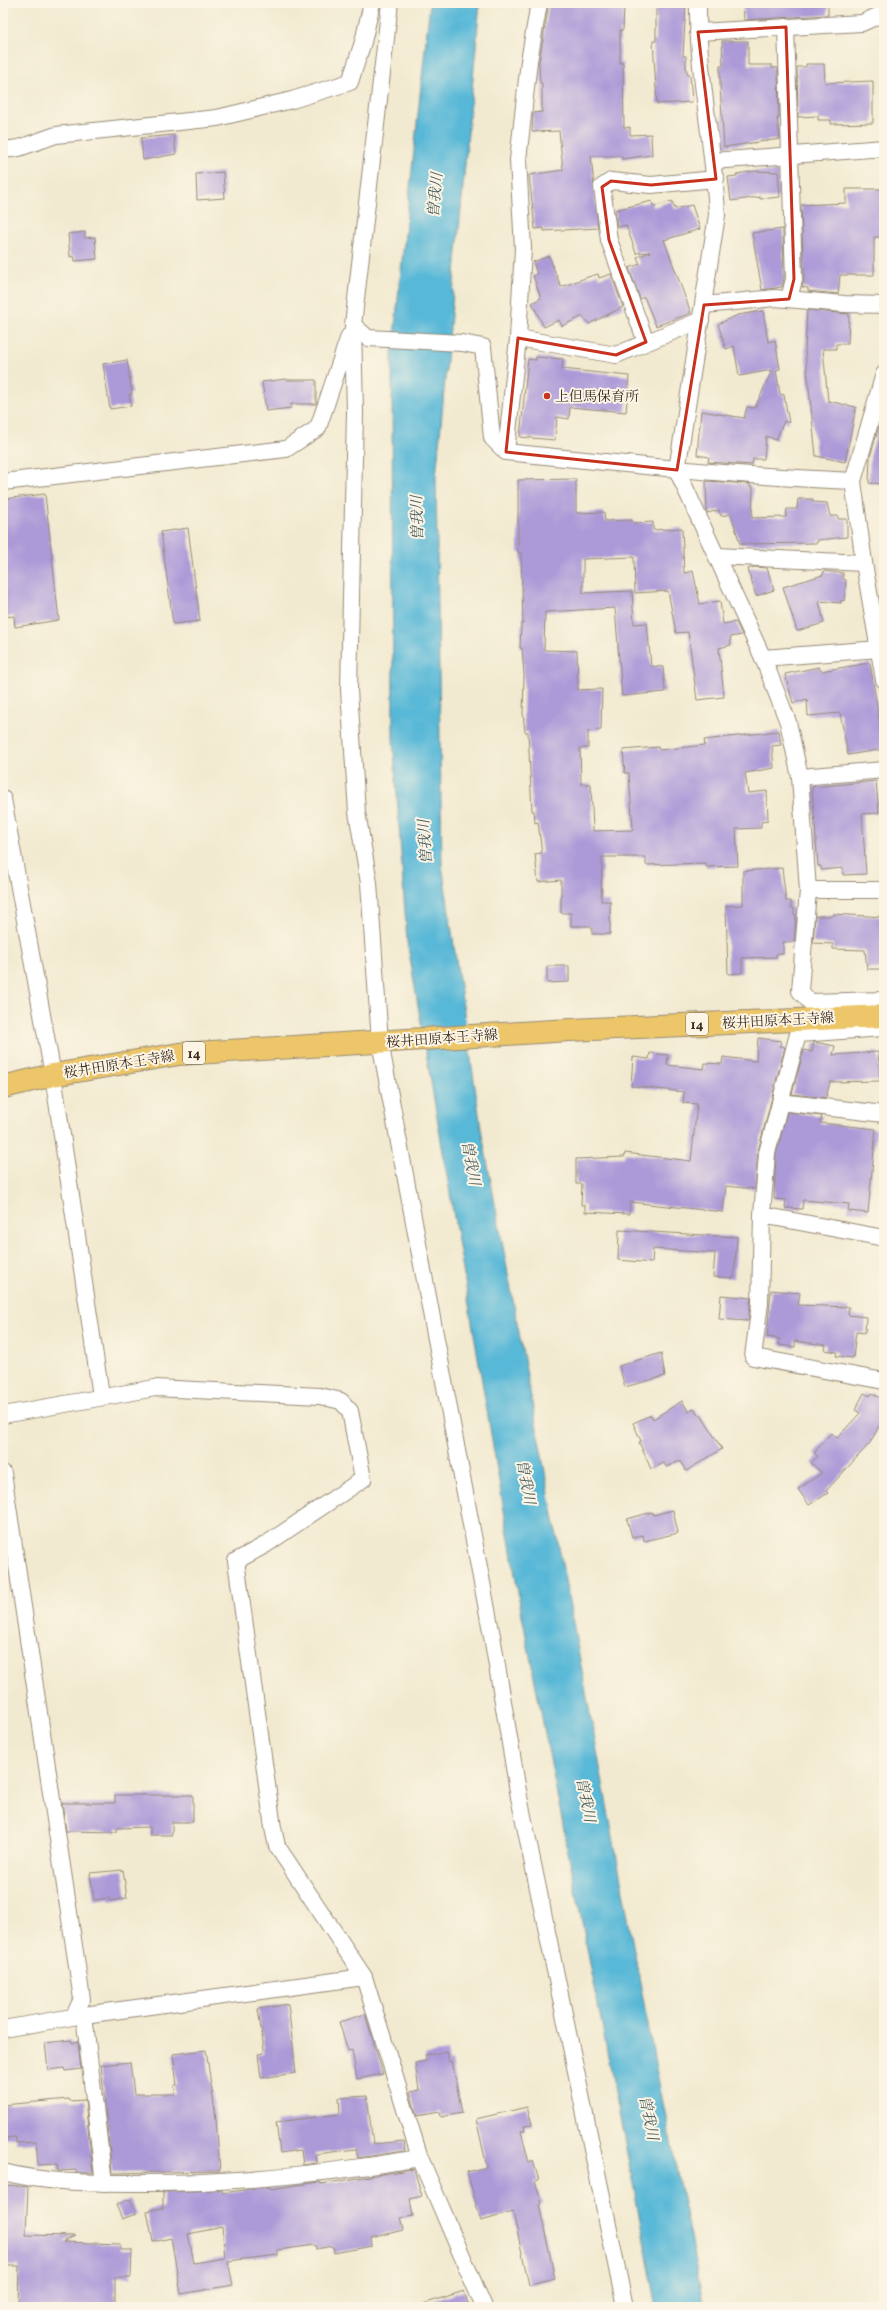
<svg xmlns="http://www.w3.org/2000/svg" width="887" height="2310" font-family="Vollkorn,'Noto Serif JP',serif">
<rect width="100%" height="100%" fill="#fcf5e5"/>
<filter id="ink" filterUnits="userSpaceOnUse"><feTurbulence type="fractalNoise" baseFrequency=".025" numOctaves="2"/><feDisplacementMap in="SourceGraphic" scale="8" xChannelSelector="R" yChannelSelector="G"/><feConvolveMatrix kernelMatrix="1 2 1 2 8 2 1 2 1" color-interpolation-filters="sRGB"/></filter>
<filter id="wash" filterUnits="userSpaceOnUse"><feTurbulence type="fractalNoise" baseFrequency=".012" numOctaves="4" result="noise"/><feDisplacementMap in="SourceGraphic" scale="16" xChannelSelector="R" yChannelSelector="G"/><feGaussianBlur stdDeviation="0.9" result="paint"/><feColorMatrix in="noise" values="0 0 0 0 0 0 0 0 0 0 0 0 0 0 0 0 0 1.4 0 .05"/><feComposite in="paint" operator="in"/></filter>
<g filter="url(#wash)">
<rect width="100%" height="100%" fill="#f2ead0"/>
<!-- water -->
<polygon fill="#58b8d7" stroke="#4a717a" points="430,3 480,3 436,478 442,865 482,1134 656,2068 704,2307 657,2307 521,1610 407,941 393,738 392,354"/>
<g id="blocks">
<!-- building -->
<g fill="#ac9ad8" fill-rule="evenodd">
<polygon points="549,3 610,3 610,5 624,5 623,30 620,30 620,63 623,63 624,128 630,127 630,135 651,134 652,155 622,159 622,156 591,156 598,228 544,231 544,228 535,229 529,175 563,170 559,131 532,132 533,113 542,112 542,83 540,83 539,63"/>
<polygon points="656,3 686,3 683,56 686,56 686,68 688,75 690,75 692,102 657,104 653,41 656,41"/>
<polygon points="743,3 828,3 828,15 744,20"/>
<polygon points="722,41 748,41 748,65 772,65 772,68 778,68 779,118 777,118 780,139 724,147 720,86 720,66 723,66"/>
<polygon points="806,64 824,64 825,83 873,81 873,123 831,124 831,120 818,120 818,116 798,117 797,67 806,67"/>
<polygon points="174,135 176,154 143,160 141,138"/>
<polygon points="754,171 778,172 780,197 760,199 760,197 731,201 728,177 737,176 737,174"/>
<polygon points="223,172 225,198 197,200 196,174"/>
<polygon points="846,189 884,189 884,237 874,237 874,275 840,275 838,294 808,291 808,288 802,287 804,279 801,205 846,203"/>
<polygon points="652,201 653,207 672,201 675,209 692,205 700,229 664,240 691,313 656,326 645,299 644,297 640,299 629,268 640,264 637,257 650,252 636,253 626,225 617,227 615,210"/>
<polygon points="783,229 784,278 782,287 762,290 752,233"/>
<polygon points="85,232 85,238 95,237 97,259 75,261 74,256 70,257 68,234"/>
<polygon points="549,256 561,287 588,277 598,274 599,278 611,274 623,307 589,324 583,316 562,326 559,320 544,327 532,303 541,298 533,276 537,274 533,262"/>
<polygon points="807,310 849,314 848,344 836,344 836,349 823,349 828,401 856,407 845,462 816,456 805,350"/>
<polygon points="763,311 768,342 775,340 780,369 776,370 780,394 784,395 789,423 784,421 776,440 766,436 764,459 753,459 752,465 708,462 709,457 697,455 701,411 744,418 747,407 755,408 772,370 739,376 734,346 726,349 718,324 738,315"/>
<polygon points="536,357 563,359 562,369 629,376 626,412 570,407 569,419 557,417 555,440 520,437 528,359 536,360"/>
<polygon points="127,360 132,394 129,394 131,406 110,409 103,364"/>
<polygon points="286,379 287,380 316,380 316,404 291,404 291,408 266,411 262,382"/>
<polygon points="883,413 884,484 869,483 870,457"/>
<polygon points="576,479 576,513 604,512 605,521 632,520 633,523 653,522 653,530 682,528 684,573 693,571 700,604 720,601 723,624 736,622 742,635 730,637 731,645 719,648 724,697 697,700 688,632 676,633 668,591 635,593 634,557 583,559 583,593 632,591 634,624 647,623 651,666 663,667 665,692 622,696 615,608 545,612 544,650 577,651 578,690 602,689 601,730 588,731 588,748 580,748 581,784 591,784 593,831 633,830 629,773 625,773 623,750 658,747 659,750 705,745 704,740 779,731 781,745 772,746 774,768 745,773 748,793 767,791 768,821 761,822 761,828 736,829 738,866 706,867 706,863 646,865 646,857 602,857 601,901 610,901 610,934 592,934 592,928 588,926 571,926 571,913 561,913 561,880 538,882 535,854 542,853 538,822 535,823 534,811 532,811 528,732 525,732 523,713 524,675 522,648 520,648 521,624 523,624 521,553 518,553 518,480"/>
<polygon points="706,481 750,484 750,487 753,487 752,518 786,517 787,509 797,509 798,499 813,499 813,502 827,503 830,516 838,516 838,519 847,519 847,537 818,540 817,543 740,544 731,514 721,516 719,510 707,513"/>
<polygon points="45,494 59,620 15,627 14,616 3,617 3,499"/>
<polygon points="188,528 200,621 173,624 161,532"/>
<polygon points="754,567 767,568 774,590 756,596 748,569"/>
<polygon points="824,571 843,573 843,579 846,580 844,601 841,600 841,603 819,601 824,623 797,631 783,587 823,575"/>
<polygon points="870,663 884,749 848,755 840,713 808,716 807,699 793,703 785,674 819,667 821,671"/>
<polygon points="876,781 879,813 862,814 866,874 843,875 843,868 821,870 821,866 818,866 812,787"/>
<polygon points="782,868 786,901 791,901 791,908 794,908 794,915 796,915 794,942 783,942 783,954 776,954 776,957 742,958 742,973 728,974 726,906 743,905 743,871"/>
<polygon points="833,914 884,917 884,969 867,969 865,950 833,949 833,944 813,943 815,916 833,916"/>
<polygon points="547,966 569,966 569,982 547,983"/>
<polygon points="758,1038 781,1041 780,1046 785,1047 758,1151 755,1189 726,1186 723,1212 630,1202 629,1214 585,1212 585,1205 581,1205 582,1184 576,1184 576,1159 624,1157 625,1153 691,1161 697,1104 683,1103 684,1092 631,1086 633,1057 649,1059 650,1053 668,1055 667,1065 704,1069 705,1063 722,1064 723,1057 756,1061"/>
<polygon points="814,1042 835,1046 833,1055 878,1052 880,1081 830,1082 826,1098 792,1094 804,1050 812,1052"/>
<polygon points="787,1112 822,1116 820,1123 876,1129 868,1213 848,1211 849,1204 803,1200 802,1209 785,1208 786,1200 774,1199 776,1155"/>
<polygon points="619,1230 737,1237 734,1278 713,1277 715,1253 653,1249 652,1263 618,1260"/>
<polygon points="771,1290 800,1293 798,1305 849,1307 848,1315 866,1317 865,1333 856,1332 853,1358 836,1356 837,1352 825,1350 826,1345 795,1341 795,1347 779,1345 780,1339 767,1337"/>
<polygon points="721,1295 751,1298 748,1321 719,1319"/>
<polygon points="661,1353 665,1376 625,1387 619,1366"/>
<polygon points="864,1393 870,1396 872,1393 884,1400 884,1417 870,1443 826,1491 828,1493 809,1505 798,1489 822,1473 811,1463 818,1456 814,1453 831,1433 837,1438 860,1413 855,1410"/>
<polygon points="682,1401 689,1412 694,1408 699,1416 701,1415 722,1449 686,1471 680,1461 666,1467 664,1463 651,1469 639,1442 641,1441 633,1423 651,1415 653,1419"/>
<polygon points="673,1510 678,1533 644,1541 643,1535 632,1537 627,1519 652,1512 653,1515"/>
<polygon points="115,1795 193,1795 193,1822 172,1822 172,1835 150,1835 150,1827 117,1828 117,1832 66,1831 62,1803 115,1803"/>
<polygon points="123,1870 127,1898 110,1901 109,1898 94,1900 90,1873"/>
<polygon points="288,2004 296,2073 261,2078 258,2054 264,2053 264,2049 258,2009"/>
<polygon points="365,2014 383,2074 357,2079 352,2050 348,2051 339,2022"/>
<polygon points="71,2040 72,2043 78,2042 81,2069 65,2071 64,2068 48,2070 45,2043"/>
<polygon points="206,2050 216,2119 220,2171 112,2173 101,2065 130,2062 134,2094 175,2094 174,2085 177,2085 173,2054"/>
<polygon points="447,2052 449,2062 452,2061 462,2113 441,2117 440,2112 417,2116 410,2092 419,2090 415,2063 426,2061 425,2055"/>
<polygon points="367,2096 373,2144 404,2141 405,2151 358,2158 356,2149 316,2154 317,2163 303,2165 301,2150 280,2153 276,2122 340,2114 339,2098"/>
<polygon points="69,2099 70,2101 85,2100 93,2173 77,2173 77,2170 58,2171 57,2164 38,2165 36,2142 16,2143 16,2137 3,2138 3,2105"/>
<polygon points="527,2107 532,2125 524,2126 525,2130 521,2131 529,2163 533,2161 539,2180 535,2181 542,2204 539,2205 555,2279 529,2285 513,2212 481,2221 467,2172 487,2167 476,2119"/>
<path d="M414,2169L422,2196L410,2199L413,2216L400,2218L403,2230L371,2238L372,2246L334,2253L333,2246L316,2249L315,2245L278,2250V2255L228,2261L233,2285L181,2294L171,2238L153,2242L147,2211L163,2208V2192L222,2190V2193L259,2188L270,2187V2189L320,2182L321,2184ZM222,2227L225,2258L194,2263L188,2234Z"/>
<polygon points="8,2185 28,2187 26,2235 75,2236 63,2242 120,2244 120,2250 132,2250 131,2277 115,2277 115,2307 18,2307 19,2266 5,2266 5,2256 3,2256 3,2188 8,2189"/>
<polygon points="130,2199 136,2214 122,2219 116,2205"/>
<polygon points="464,2291 469,2307 423,2307 423,2304"/>
</g>
</g>
</g>
<g filter="url(#ink)">
<use href="#blocks" fill-opacity="0" stroke="#968a77" stroke-width="1"/>
<g fill="none" stroke-linecap="round" stroke-linejoin="round">
<!-- minor casing -->
<g stroke="#968a77" stroke-width="18">
<g id="minor">
<polyline points="390,3 353,325 355,413 349,690 357,812 369,883 380,1042 492,1636 519,1797 625,2307"/>
<polyline points="539,3 529,61 518,160 523,248 518,338 616,355 701,320"/>
<path d="M698,3C697,74 714,144 717,215L677,470L763,658L788,722L800,777L808,890L800,991L810,1002L884,1000"/>
<polyline points="786,27 794,279 789,299"/>
<polyline points="698,32 862,23 884,13"/>
<polyline points="3,150 19,148 56,135 217,118 292,100 350,82 363,42 372,3"/>
<polyline points="713,161 884,148"/>
<polyline points="704,305 775,298 844,304 884,305"/>
<path d="M353,325L368,338L462,343L483,347L492,438L506,452C622,464 737,476 853,481"/>
<polyline points="646,342 609,240 602,187 611,181 651,185 716,179"/>
<polyline points="884,374 853,481 864,563 884,680"/>
<polyline points="506,452 518,338"/>
<polyline points="3,482 286,449 318,428 349,336"/>
<polyline points="717,556 864,563"/>
<polyline points="763,658 879,649"/>
<polyline points="800,777 884,770"/>
<polyline points="3,799 53,1075 101,1396"/>
<polyline points="808,890 884,890"/>
<polyline points="884,1028 798,1034 767,1153 762,1215 760,1303 753,1357 884,1381"/>
<polyline points="780,1102 884,1114"/>
<polyline points="762,1215 884,1238"/>
<polyline points="3,1415 155,1388 320,1396 341,1401 350,1411 363,1479 265,1545 236,1561 273,1828 277,1846 364,1977 420,2158 484,2307"/>
<polyline points="3,1473 82,1999 74,2016"/>
<polyline points="84,2015 104,2183"/>
<polyline points="3,2029 84,2015 364,1977"/>
<path d="M3,2172C45,2183 90,2183 133,2183C229,2184 325,2174 420,2158"/>
</g>
</g>
<!-- primary casing -->
<g stroke="#968a77" stroke-width="24">
<polyline id="primary" points="3,1087 53,1075 179,1054 570,1030 884,1016"/>
</g>
<!-- minor -->
<use href="#minor" stroke="#fff" stroke-width="16"/>
<!-- primary -->
<use href="#primary" stroke="#ecc669" stroke-width="22"/>
</g>
</g>
<!-- marked area -->
<path fill="none" stroke="#c8321e" stroke-width="3" stroke-linejoin="round" d="M786,27L794,279L789,299L704,305L677,470L506,452L518,338L616,355L646,342L609,240L602,187L611,181L651,185L716,179L698,32Z"/>
<!-- markers -->
<circle fill="#c8321e" stroke="#fcf5e5" stroke-width="1.5" cx="547" cy="396" r="4"/>
<g text-anchor="middle" stroke-width="4" stroke-linejoin="round" paint-order="stroke">
<!-- shield labels -->
<g fill="#fcf5e5" stroke="#75675a" stroke-width="1">
<rect x="686" y="1013" width="22" height="22" rx="3"/>
<rect x="183" y="1042" width="22" height="22" rx="3"/>
</g>
<g font-size="13" font-weight="bold" fill="#3b2a1e">
<text x="697" y="1029">14</text>
<text x="194" y="1058">14</text>
</g>
<!-- poi labels -->
<g font-size="14" fill="#3b2a1e" stroke="#fcf5e5" text-anchor="start">
<text x="555" y="401">上但馬保育所</text>
</g>
<!-- street labels -->
<g font-size="14" fill="#3b2a1e" stroke="#fcf5e5">
<text transform="translate(778 1020) rotate(-3)" y="5">桜井田原本王寺線</text>
<text transform="translate(442 1038) rotate(-4)" y="5">桜井田原本王寺線</text>
<text transform="translate(119 1064) rotate(-9)" y="5">桜井田原本王寺線</text>
</g>
<!-- water labels -->
<g font-size="15" font-style="italic" fill="#455c5f" stroke="#fcf5e5">
<text transform="translate(435 195) rotate(-85)" y="5">曽我川</text>
<text transform="translate(417 518) rotate(-91)" y="5">曽我川</text>
<text transform="translate(425 842) rotate(-94)" y="5">曽我川</text>
<text transform="translate(471 1163) rotate(80)" y="5">曽我川</text>
<text transform="translate(526 1482) rotate(80)" y="5">曽我川</text>
<text transform="translate(586 1800) rotate(79)" y="5">曽我川</text>
<text transform="translate(649 2118) rotate(79)" y="5">曽我川</text>
</g>
</g>
<!-- margin -->
<rect width="887" height="2310" fill="none" stroke="#fcf5e5" stroke-width="16"/>
</svg>
